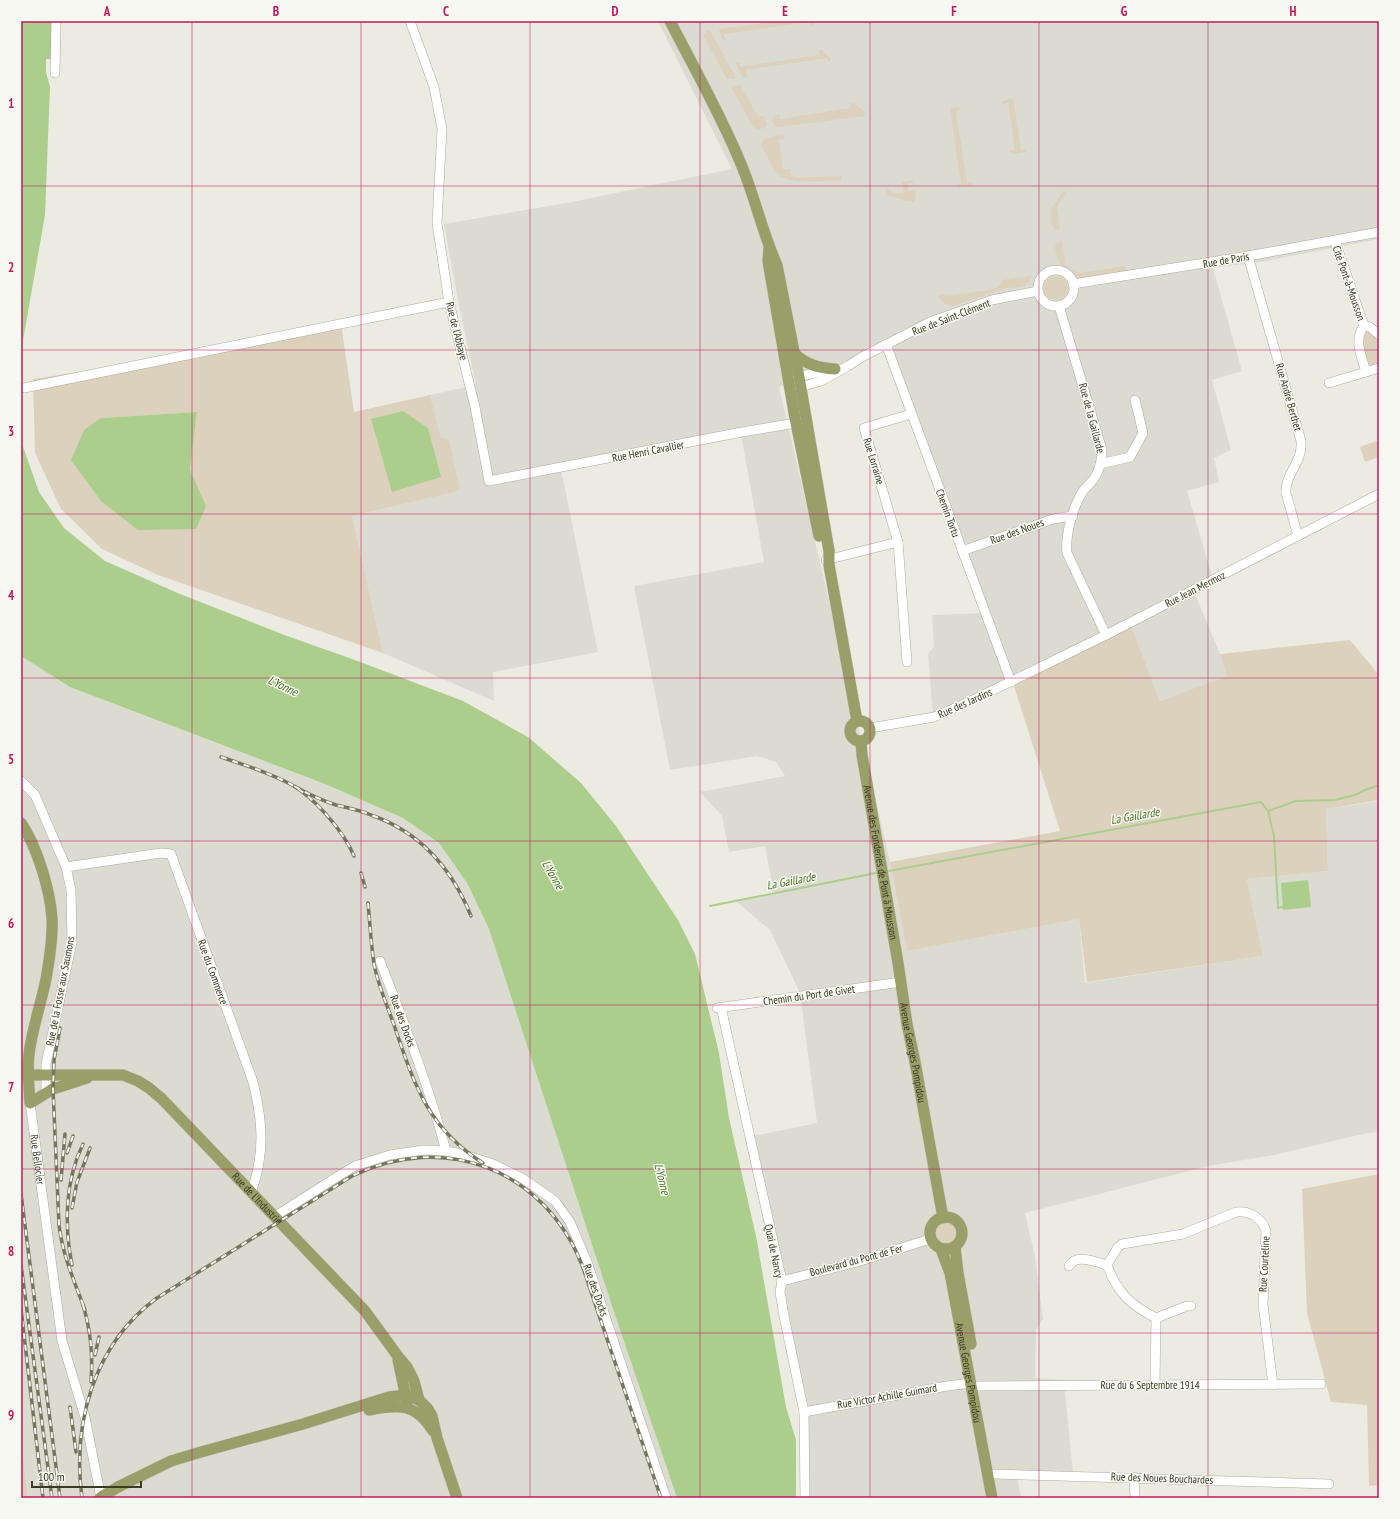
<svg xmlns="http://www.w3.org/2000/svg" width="1400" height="1519" font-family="'PT Sans Narrow',sans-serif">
<rect width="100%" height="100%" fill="#ecebe2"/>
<!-- built -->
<g fill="#dbdbd1">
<polygon points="658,21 1379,21 1379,239 1260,262 1213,268 1242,371 1212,380 1231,450 1214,458 1219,482 1187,491 1214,583 1195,594 1220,654 1228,676 1160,701 1130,623 933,717 928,654 934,647 932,615 988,613 889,348 779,387 890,862 907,951 1079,919 1085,983 1263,956 1247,879 1328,871 1326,809 1379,801 1379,1132 1367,1133 1274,1155 1208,1166 1025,1213 1035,1257 1043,1319 1036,1330 1035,1378 1064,1380 1073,1474 1017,1476 1021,1498 806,1498 806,1412 753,1136 817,1123 800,993 770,930 737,902 774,894 765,846 729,852 722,816 700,792 785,776 776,762 757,756 670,770 634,586 764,562 740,429 560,464 598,652 493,672 494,701 383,653 352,516 460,491 441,439 430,395 476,385 459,305 444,224 567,203 732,169"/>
<polygon points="21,656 70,687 325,784 403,818 439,843 467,883 489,929 614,1312 677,1498 91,1498 91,1495 87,1498 28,1498 21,1439"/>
</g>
<!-- green -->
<g fill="#dcd1bc" fill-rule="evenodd">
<polygon points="778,21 812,21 813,26 811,27 809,22 724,34 725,40 723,40 719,31 720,29"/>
<polygon points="707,31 710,31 711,32 735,76 735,79 727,79 703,35"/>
<polygon points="819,50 822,50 831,59 830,61 827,61 827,58 746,70 747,77 743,78 736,64 737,62 740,62 740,67 819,55"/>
<polygon points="740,85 758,116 763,116 767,125 765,128 758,129 753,127 732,89 733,86"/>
<polygon points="1013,98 1021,150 1026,150 1025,152 1013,154 1009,151 1015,150 1008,103 1002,104 1002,102"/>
<polygon points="854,103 865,112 864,116 777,127 772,122 773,117 779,114 780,119 850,108 850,104"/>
<polygon points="958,107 962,110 956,111 967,183 972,183 971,185 958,187 956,185 961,184 950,108"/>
<path d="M782,135L784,136V139L779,140L783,169H790L791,175L798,178L841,176L842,180L797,182L781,177L776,172L761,146C762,136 773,137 782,135Z"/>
<polygon points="913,180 913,183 907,184 909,189 908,189 908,191 915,190 916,198 913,202 905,201 887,194 887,189 891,189 892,194 903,193 902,182"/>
<polygon points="1063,191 1066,192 1057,208 1060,228 1058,230 1055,229 1051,224 1050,211"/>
<polygon points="1060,241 1062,241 1065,264 1072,271 1080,273 1125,266 1126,271 1080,279 1062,266 1058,261 1055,248 1056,244"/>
<path d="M1032,276L1029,282L1022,287L1007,288L953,306C946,305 943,303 938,297L941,294L946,296L990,290L998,287L1002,280Z"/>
<circle cx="1056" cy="288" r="12"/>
<path d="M341,324L354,412L430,395L441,438L449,439L460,491L352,516L383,653L158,575L102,549L61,509L35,453L33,379L104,368ZM197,412L190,470L101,418Z"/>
<path d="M1368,331L1379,339V365L1372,366L1367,363C1364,351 1361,343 1366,332Z"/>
<polygon points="1379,440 1379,457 1365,462 1360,447"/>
<polygon points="1130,623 1160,701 1227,676 1220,654 1350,640 1379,675 1379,800 1326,809 1328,871 1247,879 1263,956 1087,982 1079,919 907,951 890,862 1060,831 1013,683"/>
<polygon points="1379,1174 1379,1485 1369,1486 1367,1405 1331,1402 1307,1313 1302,1189"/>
<circle cx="946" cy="1233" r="11"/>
<polygon points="21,1439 28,1498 21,1498"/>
</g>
<!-- water -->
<g fill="#abce8d">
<polygon points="21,21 51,21 51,59 46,59 46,72 50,87 45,215 21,352"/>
<polygon points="403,411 428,428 441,477 392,492 371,419"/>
<polygon points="197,412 190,470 206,506 196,529 138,530 101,501 71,460 84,430 101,418"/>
<polygon points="21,434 21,441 39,492 64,528 105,561 180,594 287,636 355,660 463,701 528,737 581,783 616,826 678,920 695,954 719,1053 729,1118 756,1236 786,1407 796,1440 796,1498 677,1498 614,1312 489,929 467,883 439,843 403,818 325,784 70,687 21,656"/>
<polygon points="1308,880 1311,907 1283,910 1281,883"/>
</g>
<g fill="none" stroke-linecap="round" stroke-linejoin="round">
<!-- stream -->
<g stroke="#abce8d" stroke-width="2">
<polyline points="1268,811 1274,836 1278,908 1286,906"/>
<polyline points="889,871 1261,802 1268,811 1296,801 1335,800 1355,795 1365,790 1379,785"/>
<polyline points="710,906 876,873"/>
</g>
<!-- minor casing -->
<g stroke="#acac9d" stroke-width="10">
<g id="minor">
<polyline points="410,21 434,87 442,129 437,223 449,302 475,407 489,481 742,432 802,422"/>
<polyline points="55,73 56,21"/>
<polyline points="1335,241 1364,326"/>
<path d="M1248,256L1301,441C1303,463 1285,473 1286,493L1298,536"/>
<circle cx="1056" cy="288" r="18"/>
<polyline points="1073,284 1248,256 1379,232"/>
<path d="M1059,306L1102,450C1102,459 1100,469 1095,477C1092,482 1087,486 1083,491C1073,506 1065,535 1067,553L1106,635"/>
<polyline points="886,344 1011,682"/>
<path d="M1366,372C1362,357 1353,340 1364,326L1370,327L1379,335"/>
<polyline points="793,378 829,370"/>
<polyline points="1329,383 1379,368"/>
<polyline points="24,388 449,302"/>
<polyline points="794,389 821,381 848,366 862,357 930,322 992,300 1038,291"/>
<polyline points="1100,464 1130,457 1143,433 1135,400"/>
<polyline points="962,551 1053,519 1073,516"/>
<polyline points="826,560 898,542"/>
<polyline points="907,662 898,542 864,428 911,414"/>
<polyline points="870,728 934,717 977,698 1106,635 1379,494"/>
<polyline points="21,781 35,795 66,867 71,890 72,942 46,1064 46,1093"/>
<path d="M66,867L161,853L171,854L253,1082C263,1122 265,1154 251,1193"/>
<path d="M380,961C404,1023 429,1086 446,1151"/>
<polyline points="721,1007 782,1281 780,1292 784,1316 804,1412 805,1498"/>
<polyline points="717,1008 901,982"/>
<path id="s1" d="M30,1103L62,1341L85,1417L101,1498"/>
<polyline points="274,1217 340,1175 355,1166 390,1155 424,1150 446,1151 462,1154 493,1164 522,1178 555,1201 570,1222 587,1262 666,1498"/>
<path d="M1069,1266C1076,1253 1095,1262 1107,1265"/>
<polyline points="782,1281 857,1262 930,1239"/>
<polyline points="1156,1318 1187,1306 1191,1306"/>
<polyline points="978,1386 1321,1384"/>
<path d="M1155,1386L1156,1318C1130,1305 1117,1292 1107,1265L1118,1247L1122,1244L1183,1234L1236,1212C1249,1210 1262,1218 1266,1231L1263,1304L1273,1385"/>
<polyline points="804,1412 947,1386 971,1383"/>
<polyline points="995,1474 1329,1484"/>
<polyline points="1134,1477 1135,1498"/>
</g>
</g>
<!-- major casing -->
<g stroke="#c8c8c1" stroke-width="12">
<g id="major">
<path d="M670,21C694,68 721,115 741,164C755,197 762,232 777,265L799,377L829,551V565L857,721"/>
<polyline points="769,248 768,261 795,418 819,536"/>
<path d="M795,354C807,365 819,368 835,369"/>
<circle cx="860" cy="731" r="10"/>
<path id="s2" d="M861,742L862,755L898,963L907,1024L915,1062L943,1218"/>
<path d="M21,823C37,846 50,890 52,918C53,936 49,962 46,979C41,1004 32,1029 29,1054C27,1070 29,1086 30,1103L53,1089L87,1078"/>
<path id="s3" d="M28,1075H123L138,1081L149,1088L162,1099L365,1311L397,1355L407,1367L414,1381L419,1400"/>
<circle cx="946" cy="1233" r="16"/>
<polyline points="955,1247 958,1273 971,1344"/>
<path id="s4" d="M941,1249L950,1273L992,1498"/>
<polyline points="398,1360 407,1402"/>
<path d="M369,1410C398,1404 416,1403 433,1431"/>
<polyline points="118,1487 171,1461 201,1452 303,1424 389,1397 406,1395 419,1400 428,1409 432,1416 437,1438 457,1498"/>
</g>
</g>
<!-- minor -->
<use href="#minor" stroke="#fff" stroke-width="9"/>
<!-- major -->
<use href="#major" stroke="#989f69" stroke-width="11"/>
<!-- rail casing -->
<g stroke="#74775e" stroke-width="3.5">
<g id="rail">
<path d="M221,757C245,765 270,773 292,785C315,798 344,832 354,856"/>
<path d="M294,786C308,794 321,800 336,805C348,808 360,810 371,815C420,832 452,869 471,916"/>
<polyline points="361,873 365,887"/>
<path d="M368,903C370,923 371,944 374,964C378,985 387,1005 394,1025C414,1083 427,1128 483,1163"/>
<path d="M60,1028L54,1060L53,1089L59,1225C63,1257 74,1280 85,1310"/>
<polyline points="67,1153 73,1136"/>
<polyline points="61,1180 65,1134"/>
<polyline points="21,1194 60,1498"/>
<polyline points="72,1208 77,1182 90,1148"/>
<polyline points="21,1265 52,1498"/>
<path d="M72,1265C64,1225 65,1181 83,1144"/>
<path d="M83,1305C91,1331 93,1356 91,1382"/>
<polyline points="21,1309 43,1498"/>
<polyline points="95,1355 99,1337"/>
<polyline points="70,1407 76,1452"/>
<path d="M82,1498C72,1423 94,1344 157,1298L352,1176C444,1131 544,1169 582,1265L661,1498"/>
</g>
</g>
<!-- rail -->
<use href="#rail" stroke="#f8f8f3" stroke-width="2" stroke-dasharray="6" stroke-linecap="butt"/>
<!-- major-bridge casing -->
<g stroke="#c8c8c1" stroke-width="12" stroke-linecap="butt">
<polyline id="major-bridge" points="100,1498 118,1487"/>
</g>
<!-- major-bridge -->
<use href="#major-bridge" stroke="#989f69" stroke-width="11"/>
</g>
<!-- grid -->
<path fill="none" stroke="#c2185b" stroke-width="1" stroke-opacity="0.55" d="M192,21V1498M361,21V1498M530,21V1498M700,21V1498M870,21V1498M1039,21V1498M1208,21V1498M21,186H1379M21,350H1379M21,514H1379M21,678H1379M21,841H1379M21,1005H1379M21,1169H1379M21,1333H1379"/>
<g text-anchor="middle" stroke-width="3" stroke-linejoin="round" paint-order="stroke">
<!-- street labels -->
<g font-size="11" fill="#393c23" stroke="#f8f8f3">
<text transform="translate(1226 260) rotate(-10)" y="4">Rue de Paris</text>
<text transform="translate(1349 283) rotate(71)" y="4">Cité Pont-à-Mousson</text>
<text transform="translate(951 317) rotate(-21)" y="4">Rue de Saint-Clément</text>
<text transform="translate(457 331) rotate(76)" y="4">Rue de l'Abbaye</text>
<text transform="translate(1289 397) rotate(74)" y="4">Rue André Berthet</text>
<text transform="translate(1092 418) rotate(75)" y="4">Rue de la Gaillarde</text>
<text transform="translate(648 451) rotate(-11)" y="4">Rue Henri Cavallier</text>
<text transform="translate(874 461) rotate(73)" y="4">Rue Lorraine</text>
<text transform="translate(948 513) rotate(70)" y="4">Chemin Tortu</text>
<text transform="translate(1017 531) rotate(-20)" y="4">Rue des Noues</text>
<text transform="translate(1195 589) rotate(-27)" y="4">Rue Jean Mermoz</text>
<text transform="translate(965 703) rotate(-24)" y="4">Rue des Jardins</text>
<text dy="4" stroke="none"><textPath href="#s2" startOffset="122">Avenue des Fonderies de Pont à Mousson</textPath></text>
<text transform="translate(213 972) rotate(70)" y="4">Rue du Commerce</text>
<text transform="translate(60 991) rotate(-79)" y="4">Rue de la Fosse aux Saumons</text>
<text transform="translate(809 995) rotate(-8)" y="4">Chemin du Port de Givet</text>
<text transform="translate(403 1021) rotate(70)" y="4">Rue des Docks</text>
<text dy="4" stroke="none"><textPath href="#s2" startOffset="315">Avenue Georges Pompidou</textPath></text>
<text dy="4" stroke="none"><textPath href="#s1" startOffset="57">Rue Bellocier</textPath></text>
<text dy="4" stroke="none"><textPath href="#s3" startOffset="279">Rue de l'Industrie</textPath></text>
<text transform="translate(774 1251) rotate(78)" y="4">Quai de Nancy</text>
<text transform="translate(856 1260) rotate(-15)" y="4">Boulevard du Pont de Fer</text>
<text transform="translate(1264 1264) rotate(-87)" y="4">Rue Courteline</text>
<text transform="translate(596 1290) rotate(71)" y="4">Rue des Docks</text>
<text dy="4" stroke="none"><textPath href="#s4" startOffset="127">Avenue Georges Pompidou</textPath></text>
<text x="1150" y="1389">Rue du 6 Septembre 1914</text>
<text transform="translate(887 1396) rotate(-10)" y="4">Rue Victor Achille Guimard</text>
<text transform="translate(1162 1478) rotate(2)" y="4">Rue des Noues Bouchardes</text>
</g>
<!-- water labels -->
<g font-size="12" font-style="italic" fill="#467520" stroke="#f8f8f3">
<text transform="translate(283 686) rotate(25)" y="4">L'Yonne</text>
<text transform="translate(1135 816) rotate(-10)" y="4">La Gaillarde</text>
<text transform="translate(553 875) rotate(60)" y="4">L'Yonne</text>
<text transform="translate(791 881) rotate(-11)" y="4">La Gaillarde</text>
<text transform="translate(662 1179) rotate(76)" y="4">L'Yonne</text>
</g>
</g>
<!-- border -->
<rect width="1400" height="1519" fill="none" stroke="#f8f8f3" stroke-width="44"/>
<!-- scale -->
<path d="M32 1481v6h109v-6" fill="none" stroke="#393c23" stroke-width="2"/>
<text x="38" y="1481" font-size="12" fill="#393c23" stroke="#f8f8f3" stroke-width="3" paint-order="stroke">100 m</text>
<rect x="22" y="22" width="1356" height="1475" fill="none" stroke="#c2185b" stroke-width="1.5"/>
<g font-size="13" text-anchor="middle" font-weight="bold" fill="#c2185b">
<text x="107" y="16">A</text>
<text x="276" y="16">B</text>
<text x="446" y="16">C</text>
<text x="615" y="16">D</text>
<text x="785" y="16">E</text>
<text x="954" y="16">F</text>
<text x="1124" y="16">G</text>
<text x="1293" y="16">H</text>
<text x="11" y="108">1</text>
<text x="11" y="272">2</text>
<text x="11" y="436">3</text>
<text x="11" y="600">4</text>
<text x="11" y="764">5</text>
<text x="11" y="928">6</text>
<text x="11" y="1092">7</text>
<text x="11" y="1256">8</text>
<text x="11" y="1420">9</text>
</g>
</svg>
